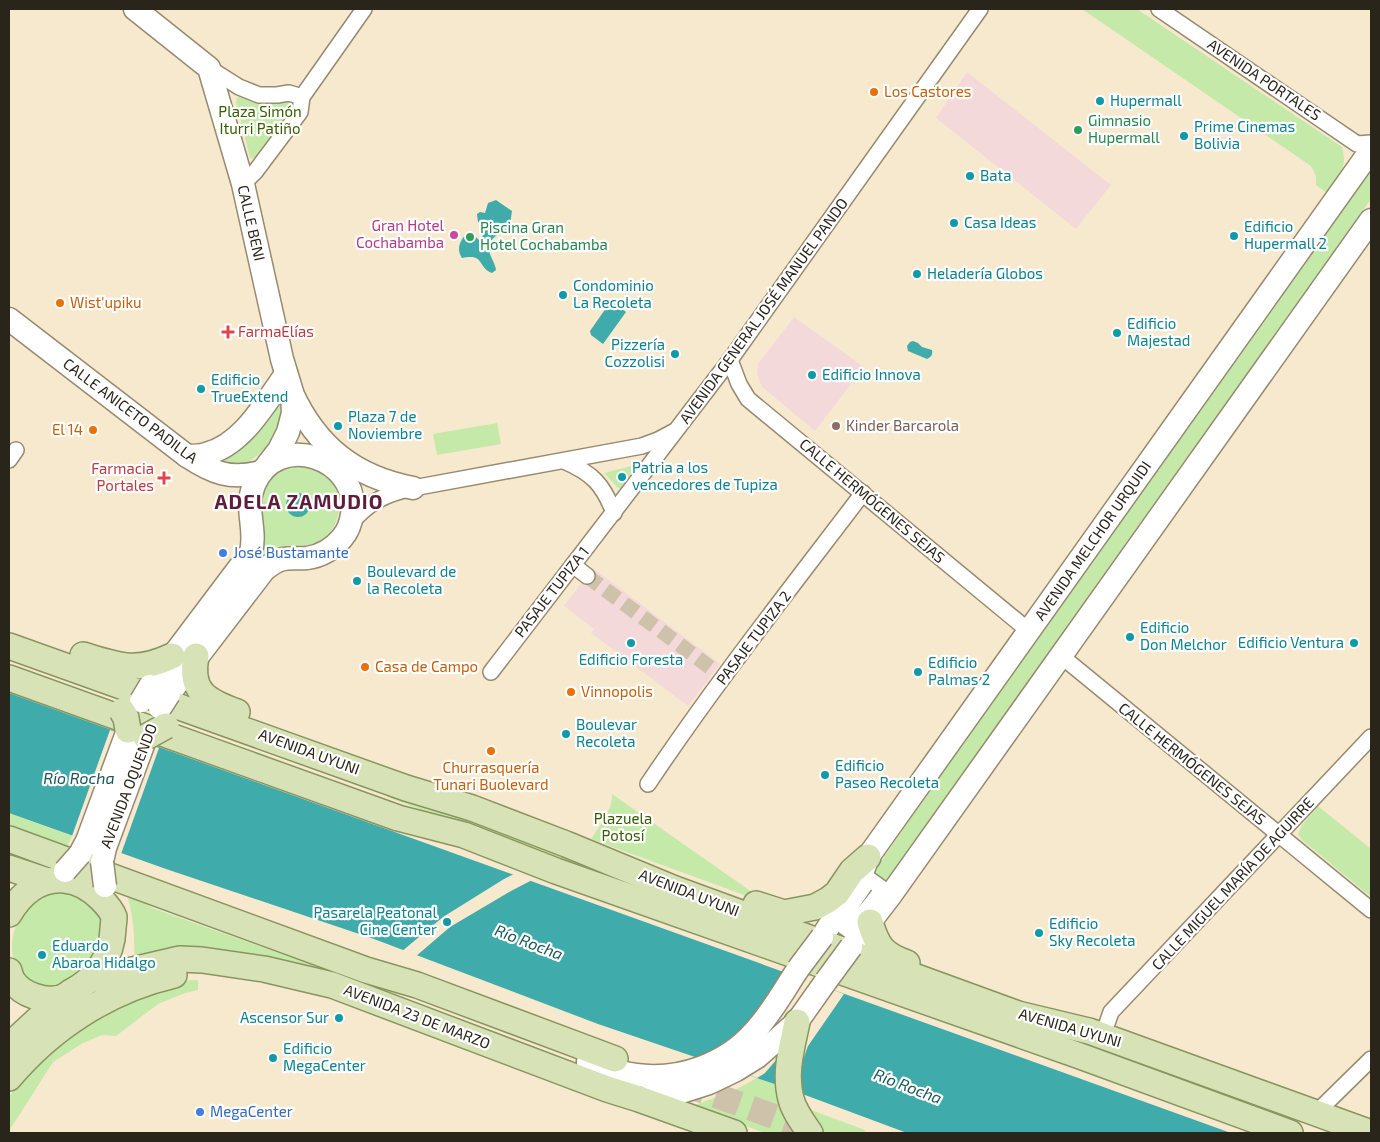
<svg xmlns="http://www.w3.org/2000/svg" width="1380" height="1142" font-family="'Exo 2',sans-serif">
<rect width="100%" height="100%" fill="#f7e9ce"/>
<!-- commercial -->
<g fill="#f4d9db">
<polygon points="967,72 1111,185 1076,229 936,118"/>
<polygon points="794,317 864,367 815,431 762,387 757,374 758,364"/>
<polygon points="593,568 720,664 688,706 591,633 594,629 564,606"/>
</g>
<!-- green -->
<g fill="#c5e9a9">
<path d="M1082,9H1137L1342,147C1348,169 1339,176 1327,193L1316,185V176L1311,166Z"/>
<polygon points="240,96 264,103 289,99 293,105 255,159 250,158 236,102 237,98"/>
<polygon points="1371,169 1371,199 1063,631 883,889 869,879 1027,651"/>
<path d="M278,401H281C282,408 283,414 281,421C275,438 257,462 239,465C232,466 225,463 219,461C246,449 261,425 278,401Z"/>
<polygon points="497,423 501,444 437,455 433,434"/>
<path d="M296,464C303,466 312,466 318,469C344,481 346,522 324,538C314,546 300,545 287,548C277,551 266,558 256,563L260,492L274,473Z"/>
<polygon points="631,466 634,469 621,488 618,488 604,473"/>
<polygon points="390,791 799,943 588,872 387,797"/>
<path d="M612,794L769,904L591,839C600,825 613,810 612,794Z"/>
<polygon points="1318,806 1371,849 1371,897 1302,840 1298,834 1302,825"/>
<polygon points="9,813 72,836 66,849 9,827"/>
<path d="M65,893C78,894 83,897 91,906C94,910 99,914 101,918C104,922 103,927 102,932C100,944 95,958 87,967C83,970 78,973 74,976C60,986 42,994 26,980C2,957 11,918 36,901C45,895 55,893 65,893Z"/>
<path d="M131,895C140,899 146,905 155,909L363,983L267,957L236,952L215,950L134,962C135,940 134,920 128,899Z"/>
<polygon points="866,968 1095,1043 1294,1114 1292,1121"/>
<polygon points="198,980 198,990 185,993 158,1004 116,1036 102,1035 83,1043 53,1062 9,1131 9,1097 20,1081 39,1060 94,1015 172,981"/>
<polygon points="757,1078 780,1086 799,1133 765,1133 692,1106 733,1091"/>
<polygon points="803,1107 865,1130 864,1133 819,1133"/>
</g>
<!-- water -->
<g fill="#40abab">
<path d="M496,200L512,211L509,231C498,232 485,241 490,254C492,260 495,263 496,270L492,273C477,267 485,253 462,258C456,249 460,241 466,234L472,233L481,242L483,234L488,224L478,222L477,214L480,212L485,213L488,203Z"/>
<polygon points="611,301 626,312 603,344 591,335 590,331"/>
<path d="M913,341L918,343L922,347L932,350C933,355 931,357 927,359L908,351L907,346L910,342Z"/>
<circle cx="298" cy="505" r="12"/>
<polygon points="9,693 1231,1133 907,1133 789,1089 598,1024 374,939 166,869 9,813"/>
</g>
<!-- pier -->
<g fill="#f7e9ce">
<polygon points="110,730 159,748 121,854 72,836"/>
<polygon points="516,873 534,879 511,891 450,927 415,957 401,952 443,917 504,879"/>
<polygon points="804,979 844,994 808,1046 800,1068 783,1052 765,1073 757,1078 723,1066 725,1044"/>
</g>
<g fill="none" stroke-linecap="round" stroke-linejoin="round">
<!-- street-tunnel -->
<polyline stroke="#cec2aa" stroke-width="15" stroke-dasharray="15 8" stroke-linecap="butt" points="587,576 715,671"/>
<!-- primary-tunnel -->
<polyline stroke="#cec2aa" stroke-width="25" stroke-dasharray="25 12" stroke-linecap="butt" points="681,1083 817,1132"/>
<!-- street casing -->
<g stroke="#968a70" stroke-width="18">
<g id="street">
<polyline points="1159,9 1357,144 1371,143"/>
<polyline points="209,68 239,87 259,95 277,95 289,93 302,97"/>
<polyline points="243,184 255,172 300,112 302,97 364,9"/>
<polyline points="730,360 739,384 748,399 1029,631"/>
<polyline points="9,460 16,450"/>
<path d="M564,461C592,473 603,484 614,513"/>
<path d="M351,523C370,501 386,494 413,488L642,446L658,440L673,432"/>
<polyline points="573,565 587,576"/>
<polyline points="1060,655 1371,910"/>
<polyline points="491,672 730,360 980,9"/>
<path d="M648,784C715,684 790,589 863,493"/>
<polygon points="869,879 883,889 850,931 839,923"/>
<polyline points="1103,1035 1111,1012 1371,737"/>
<polyline points="1316,1113 1371,1059"/>
</g>
</g>
<!-- secondary casing -->
<g stroke="#968a70" stroke-width="25">
<g id="secondary">
<polyline points="135,9 209,68 243,184 282,359 292,392 293,413 288,432 279,450 268,464"/>
<path d="M9,319L187,456C213,473 230,480 261,472"/>
<path d="M292,393C317,447 355,477 413,488"/>
<path d="M187,456C193,456 200,456 206,454C243,445 265,403 286,374"/>
<path d="M150,686L251,552C257,528 244,509 254,485C277,429 361,458 352,514C351,523 348,531 342,538C333,549 321,556 307,558C298,559 289,557 280,560C274,562 269,566 264,570L169,694"/>
<polyline points="80,854 87,841 128,730"/>
<polyline points="102,862 105,848 146,737"/>
<polyline points="822,937 861,876 868,857 1371,150"/>
<polyline points="851,947 890,896 1371,220"/>
<path d="M588,1062C604,1068 620,1073 636,1075C679,1081 726,1064 754,1032C771,1014 784,990 798,969"/>
<polyline points="639,1099 681,1092 709,1083 736,1070 757,1057 797,1022 826,981"/>
</g>
</g>
<!-- primary casing -->
<g stroke="#899560" stroke-width="28">
<g id="primary">
<polyline points="9,646 406,788 472,808 566,844 675,889 1018,1014 1089,1031 1371,1133"/>
<path d="M83,655C119,666 136,673 172,656"/>
<path d="M196,656C189,692 207,701 237,712"/>
<polyline points="9,678 398,818 464,835 556,871 1080,1056 1290,1133"/>
<polyline points="9,839 366,970 417,985 615,1059"/>
<polyline points="9,868 48,881"/>
<polyline points="756,904 784,913 815,907 828,900 837,893 852,871 868,857"/>
<path d="M9,914C21,894 39,878 64,880C78,881 91,889 101,899C105,903 112,911 114,917C114,921 113,926 113,929C112,957 96,979 71,992C68,994 64,997 61,998C45,1002 22,995 13,981C11,979 10,974 9,971"/>
<path d="M870,922C877,946 883,955 907,963"/>
<polyline points="90,980 180,959 202,960 264,969 332,985 607,1089 639,1099 734,1133"/>
<path d="M797,1022C792,1047 784,1073 791,1099C794,1111 803,1123 810,1133"/>
<polyline points="9,1046 61,998"/>
<path d="M9,1078C51,1028 109,990 174,975"/>
</g>
</g>
<!-- street -->
<use href="#street" stroke="#fff" stroke-width="15"/>
<!-- secondary -->
<use href="#secondary" stroke="#fff" stroke-width="22"/>
<!-- primary -->
<use href="#primary" stroke="#d7e3b6" stroke-width="25"/>
<!-- secondary-bridge casing -->
<g stroke="#968a70" stroke-width="25" stroke-linecap="butt">
<g id="secondary-bridge">
<polyline points="141,701 150,686"/>
<polyline points="160,708 169,694"/>
<polyline points="102,862 105,886"/>
<polyline points="65,871 80,854"/>
<polyline points="798,969 822,937"/>
<polyline points="826,981 851,947"/>
</g>
</g>
<!-- primary-bridge casing -->
<g stroke="#899560" stroke-width="28" stroke-linecap="butt">
<g id="primary-bridge">
<polyline points="122,711 126,718 128,730"/>
<polyline points="146,737 166,726"/>
</g>
</g>
<!-- secondary-bridge -->
<use href="#secondary-bridge" stroke="#fff" stroke-width="22"/>
<!-- primary-bridge -->
<use href="#primary-bridge" stroke="#d7e3b6" stroke-width="25"/>
</g>
<!-- markers -->
<g fill="#e8710a" stroke="#fff" stroke-width="2">
<circle cx="874" cy="92" r="5"/>
<circle cx="60" cy="303" r="5"/>
<circle cx="93" cy="430" r="5"/>
<circle cx="365" cy="667" r="5"/>
<circle cx="571" cy="692" r="5"/>
<circle cx="491" cy="751" r="5"/>
</g>
<g fill="#0f9aa8" stroke="#fff" stroke-width="2">
<circle cx="1100" cy="101" r="5"/>
<circle cx="1184" cy="136" r="5"/>
<circle cx="970" cy="176" r="5"/>
<circle cx="954" cy="223" r="5"/>
<circle cx="1234" cy="236" r="5"/>
<circle cx="917" cy="274" r="5"/>
<circle cx="563" cy="295" r="5"/>
<circle cx="1117" cy="333" r="5"/>
<circle cx="675" cy="354" r="5"/>
<circle cx="812" cy="375" r="5"/>
<circle cx="201" cy="389" r="5"/>
<circle cx="338" cy="426" r="5"/>
<circle cx="622" cy="477" r="5"/>
<circle cx="357" cy="581" r="5"/>
<circle cx="1130" cy="637" r="5"/>
<circle cx="631" cy="643" r="5"/>
<circle cx="1354" cy="643" r="5"/>
<circle cx="918" cy="672" r="5"/>
<circle cx="566" cy="734" r="5"/>
<circle cx="825" cy="775" r="5"/>
<circle cx="447" cy="922" r="5"/>
<circle cx="1039" cy="933" r="5"/>
<circle cx="42" cy="955" r="5"/>
<circle cx="339" cy="1018" r="5"/>
<circle cx="273" cy="1058" r="5"/>
</g>
<g fill="#2e9e5b" stroke="#fff" stroke-width="2">
<circle cx="1078" cy="130" r="5"/>
<circle cx="470" cy="237" r="5"/>
</g>
<circle fill="#d1479c" stroke="#fff" stroke-width="2" cx="454" cy="235" r="5"/>
<g fill="#e0444e" stroke="#fff" stroke-width="2">
<path d="M225.5 324.5h5v5h5v5h-5v5h-5v-5h-5v-5h5z"/>
<path d="M161.5 470.5h5v5h5v5h-5v5h-5v-5h-5v-5h5z"/>
</g>
<circle fill="#8d6e63" stroke="#fff" stroke-width="2" cx="836" cy="426" r="5"/>
<g fill="#3f7fe0" stroke="#fff" stroke-width="2">
<circle cx="223" cy="553" r="5"/>
<circle cx="200" cy="1112" r="5"/>
</g>
<g text-anchor="middle" stroke-width="4.5" stroke-linejoin="round" paint-order="stroke">
<!-- street labels -->
<g font-size="15" fill="#2a251b" stroke="#fff">
<text transform="translate(1264 80) rotate(34)" y="5">AVENIDA PORTALES</text>
<text transform="translate(251 223) rotate(77)" y="5">CALLE BENI</text>
<text transform="translate(764 311) rotate(-54)" y="5">AVENIDA GENERAL JOSÉ MANUEL PANDO</text>
<text transform="translate(130 411) rotate(37)" y="5">CALLE ANICETO PADILLA</text>
<text transform="translate(872 501) rotate(40)" y="5">CALLE HERMÓGENES SEJAS</text>
<text transform="translate(1093 541) rotate(-55)" y="5">AVENIDA MELCHOR URQUIDI</text>
<text transform="translate(552 592) rotate(-52)" y="5">PASAJE TUPIZA 1</text>
<text transform="translate(754 638) rotate(-53)" y="5">PASAJE TUPIZA 2</text>
<text transform="translate(309 752) rotate(20)" y="5">AVENIDA UYUNI</text>
<text transform="translate(1192 764) rotate(39)" y="5">CALLE HERMÓGENES SEJAS</text>
<text transform="translate(129 786) rotate(-69)" y="5">AVENIDA OQUENDO</text>
<text transform="translate(1233 884) rotate(-47)" y="5">CALLE MIGUEL MARÍA DE AGUIRRE</text>
<text transform="translate(689 893) rotate(21)" y="5">AVENIDA UYUNI</text>
<text transform="translate(417 1017) rotate(21)" y="5">AVENIDA 23 DE MARZO</text>
<text transform="translate(1070 1028) rotate(16)" y="5">AVENIDA UYUNI</text>
</g>
<!-- food labels -->
<g font-size="15" fill="#c56008" stroke="#fff" text-anchor="start">
<text x="884" y="97">Los Castores</text>
<text x="70" y="308">Wist'upiku</text>
<text x="83" y="435" text-anchor="end">El 14</text>
<text x="375" y="672">Casa de Campo</text>
<text x="581" y="697">Vinnopolis</text>
<text x="491" y="773" text-anchor="middle">Churrasquería<tspan x="491" dy="17">Tunari Buolevard</tspan></text>
</g>
<!-- culture labels -->
<g font-size="15" fill="#0d838f" stroke="#fff" text-anchor="start">
<text x="1110" y="106">Hupermall</text>
<text x="1194" y="132">Prime Cinemas<tspan x="1194" dy="17">Bolivia</tspan></text>
<text x="980" y="181">Bata</text>
<text x="964" y="228">Casa Ideas</text>
<text x="1244" y="232">Edificio<tspan x="1244" dy="17">Hupermall 2</tspan></text>
<text x="927" y="279">Heladería Globos</text>
<text x="573" y="291">Condominio<tspan x="573" dy="17">La Recoleta</tspan></text>
<text x="1127" y="329">Edificio<tspan x="1127" dy="17">Majestad</tspan></text>
<text x="665" y="350" text-anchor="end">Pizzería<tspan x="665" dy="17">Cozzolisi</tspan></text>
<text x="822" y="380">Edificio Innova</text>
<text x="211" y="385">Edificio<tspan x="211" dy="17">TrueExtend</tspan></text>
<text x="348" y="422">Plaza 7 de<tspan x="348" dy="17">Noviembre</tspan></text>
<text x="632" y="473">Patria a los<tspan x="632" dy="17">vencedores de Tupiza</tspan></text>
<text x="367" y="577">Boulevard de<tspan x="367" dy="17">la Recoleta</tspan></text>
<text x="1140" y="633">Edificio<tspan x="1140" dy="17">Don Melchor</tspan></text>
<text x="1344" y="648" text-anchor="end">Edificio Ventura</text>
<text x="631" y="665" text-anchor="middle">Edificio Foresta</text>
<text x="928" y="668">Edificio<tspan x="928" dy="17">Palmas 2</tspan></text>
<text x="576" y="730">Boulevar<tspan x="576" dy="17">Recoleta</tspan></text>
<text x="835" y="771">Edificio<tspan x="835" dy="17">Paseo Recoleta</tspan></text>
<text x="437" y="918" text-anchor="end">Pasarela Peatonal<tspan x="437" dy="17">Cine Center</tspan></text>
<text x="1049" y="929">Edificio<tspan x="1049" dy="17">Sky Recoleta</tspan></text>
<text x="52" y="951">Eduardo<tspan x="52" dy="17">Abaroa Hidalgo</tspan></text>
<text x="329" y="1023" text-anchor="end">Ascensor Sur</text>
<text x="283" y="1054">Edificio<tspan x="283" dy="17">MegaCenter</tspan></text>
</g>
<!-- park labels -->
<g font-size="15" fill="#365d00" stroke="#fff">
<text x="260" y="117">Plaza Simón<tspan x="260" dy="17">Iturri Patiño</tspan></text>
<text x="623" y="824">Plazuela<tspan x="623" dy="17">Potosí</tspan></text>
</g>
<!-- leisure labels -->
<g font-size="15" fill="#27864d" stroke="#fff" text-anchor="start">
<text x="1088" y="126">Gimnasio<tspan x="1088" dy="17">Hupermall</tspan></text>
<text x="480" y="233">Piscina Gran<tspan x="480" dy="17">Hotel Cochabamba</tspan></text>
</g>
<!-- hotel labels -->
<g font-size="15" fill="#b23c85" stroke="#fff" text-anchor="end">
<text x="444" y="231">Gran Hotel<tspan x="444" dy="17">Cochabamba</tspan></text>
</g>
<!-- health labels -->
<g font-size="15" fill="#be3a42" stroke="#fff" text-anchor="start">
<text x="238" y="337">FarmaElías</text>
<text x="154" y="474" text-anchor="end">Farmacia<tspan x="154" dy="17">Portales</tspan></text>
</g>
<!-- education labels -->
<g font-size="15" fill="#785e54" stroke="#fff" text-anchor="start">
<text x="846" y="431">Kinder Barcarola</text>
</g>
<!-- shop labels -->
<g font-size="15" fill="#366cbe" stroke="#fff" text-anchor="start">
<text x="233" y="558">José Bustamante</text>
<text x="210" y="1117">MegaCenter</text>
</g>
<!-- water labels -->
<g font-size="16" font-style="italic" fill="#1b5757" stroke="#fff">
<text x="79" y="784">Río Rocha</text>
<text transform="translate(529 942) rotate(21)" y="6">Río Rocha</text>
<text transform="translate(908 1086) rotate(21)" y="6">Río Rocha</text>
</g>
<!-- district labels -->
<g font-size="20" font-weight="bold" letter-spacing="1" fill="#5e1d3b" stroke="#fff">
<text x="299" y="509">ADELA ZAMUDIO</text>
</g>
</g>
<!-- border -->
<rect width="1380" height="1142" fill="none" stroke="#2a251b" stroke-width="20"/>
</svg>
